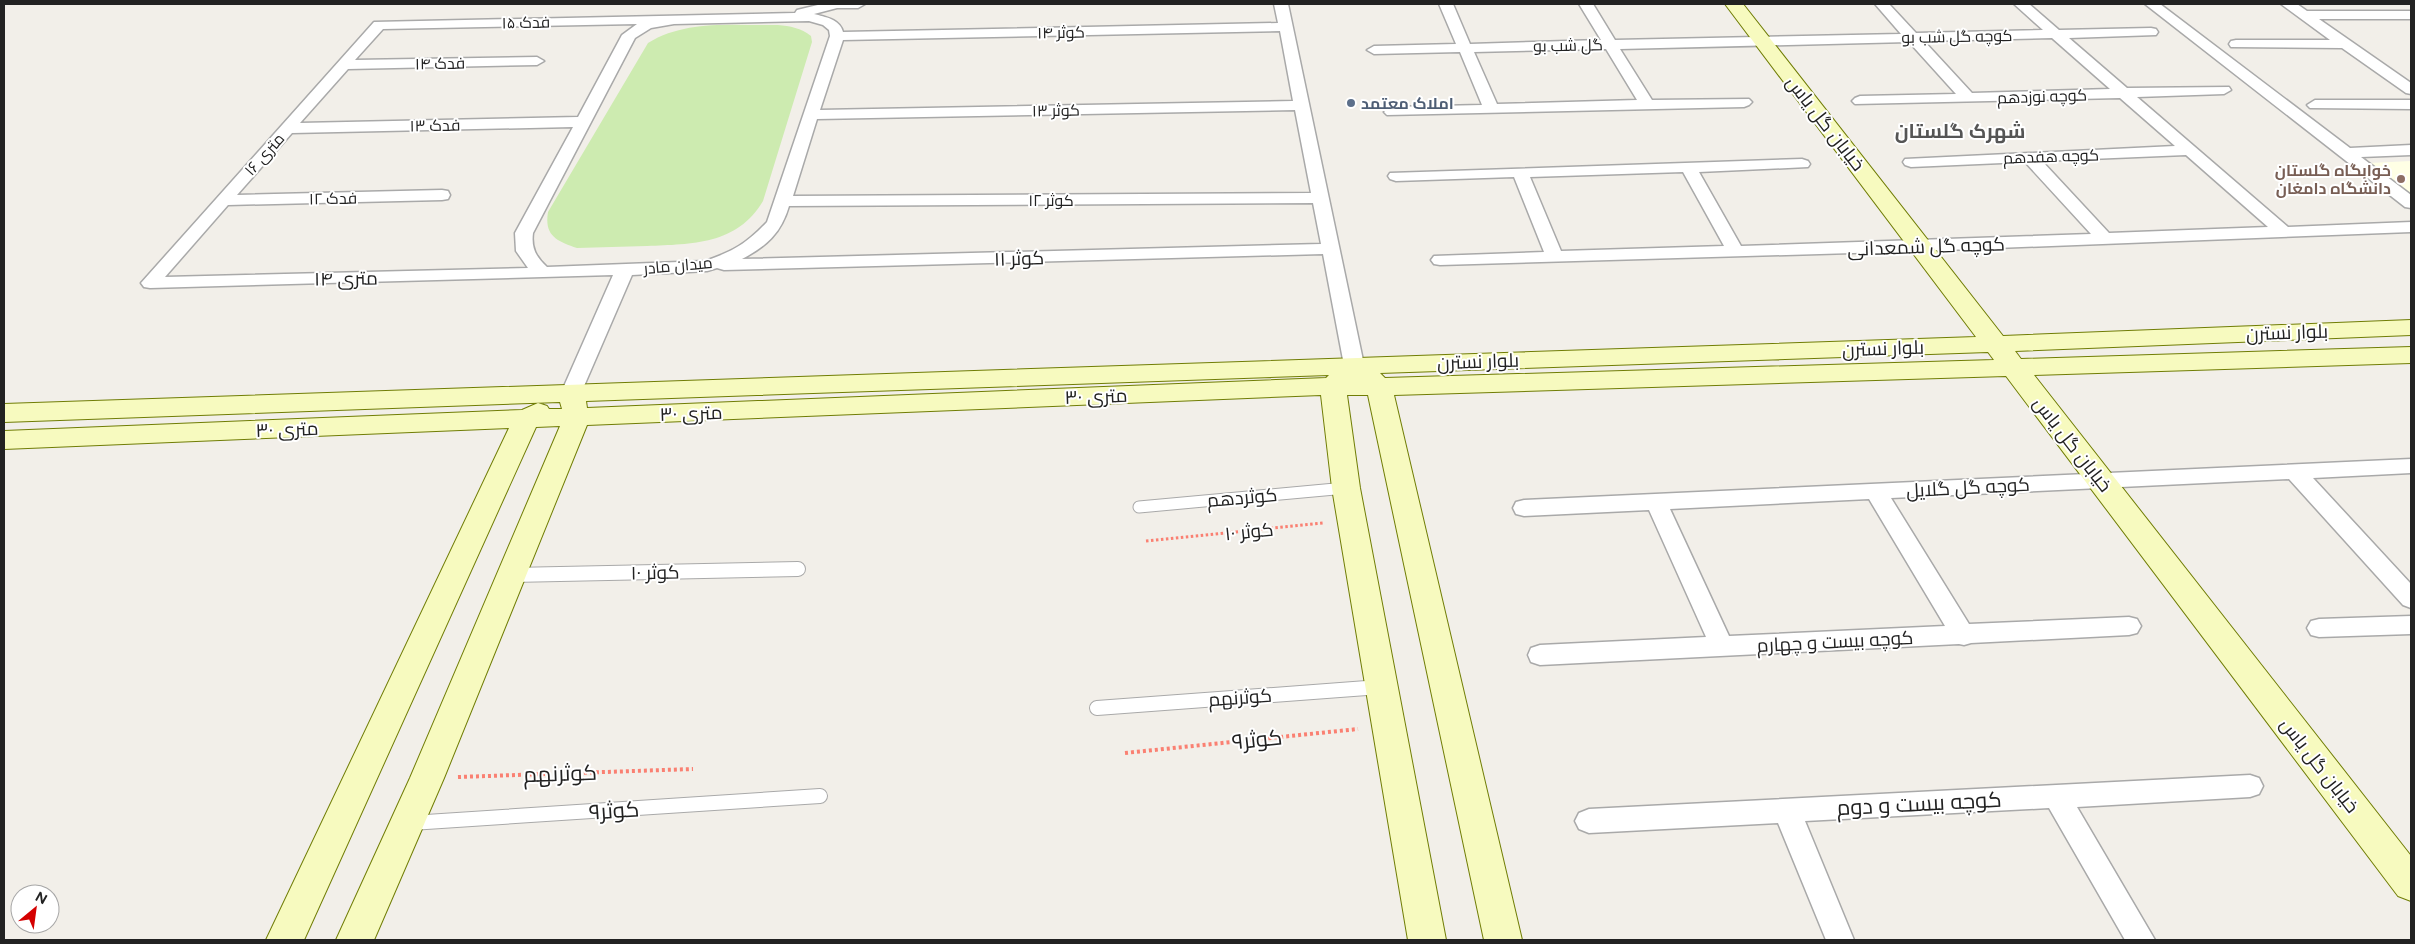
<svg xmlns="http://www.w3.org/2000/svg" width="2415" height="944" font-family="Figtree,Cairo,sans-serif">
<rect width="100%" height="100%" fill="#f2efe9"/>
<!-- education -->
<polygon fill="#ffffe5" points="2411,161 2411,195 2369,163"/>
<!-- grass -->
<path fill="#cdebb0" d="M778,25C790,26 801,28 811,36L812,42L763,201C737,245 692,244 647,246C623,247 600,247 577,248C557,241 544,236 548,212L648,43C687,19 735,26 778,25Z"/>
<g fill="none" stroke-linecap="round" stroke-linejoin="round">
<!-- lane-far1 casing -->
<g stroke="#a9a9a9" stroke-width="13">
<polyline id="lane-far1" points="1139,507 1346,488"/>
</g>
<!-- lane casing -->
<g stroke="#a9a9a9" stroke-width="16">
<g id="lane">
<polyline points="512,575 798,569"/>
<polyline points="1097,708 1380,687"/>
<polyline points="411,823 820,796"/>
</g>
</g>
<!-- street casing -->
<g stroke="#a9a9a9" stroke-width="3">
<g id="street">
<path d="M822,4H865L858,8H837L814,14C825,17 840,19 843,32L1278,23L1274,4H1288L1364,365L1361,369L1354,371L1347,369L1344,365L1323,254L724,270L717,268L707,271L632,275L581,393L578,398L571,399L564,398L561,393L613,275L150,288L144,287L141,283L374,22L795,13L797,10ZM809,21L823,25L829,30L830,36L767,222C746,244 734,251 705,261L547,267C536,257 531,248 533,233L635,38L651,28L674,24ZM637,24L622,35L578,117L300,123L348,69L537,65L544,61L537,57L355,60L383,29ZM1280,31L1293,101L820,110L843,40ZM1295,110L1311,193L793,196L817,119ZM573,127L515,233L516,251L528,268L165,277L228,205L442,200L448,199L450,195L448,191L442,190L237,195L292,133ZM1313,203L1321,244L742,259C767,246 781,233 789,206Z"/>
<path d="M1439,4H1453L1470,44L1601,40L1579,4H1593L1615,40L1901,34L1875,4H1889L1916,33L2043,30L2014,4H2029L2059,30L2151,28L2156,29L2158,32L2156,35L2069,38L2127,88L2229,87L2231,90L2224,94L2137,97L2288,227L2411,222V232L1921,251L1440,265L1434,264L1431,260L1434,256L1544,252L1514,177L1396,181L1390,179L1388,176L1390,173L1802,159L1808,161L1810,164L1808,167L1699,172L1741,246L2091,234L2025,162L1911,167L1905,165L1903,162L1905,159L2175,146L2120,98L1855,104L1852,101L1855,98L1860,96L1956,94L1909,42L1620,49L1652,100L1749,99L1752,102L1749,105L1744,107L1387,115L1384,112L1387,109L1392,107L1482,105L1460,52L1374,54L1367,50L1374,46L1456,44ZM2052,38L2110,89L1972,93L1924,41ZM1606,49L1637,100L1497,104L1474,52ZM2186,155L2268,227L2109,233L2042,161ZM1683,172L1724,246L1561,251L1530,177Z"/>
<polygon points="2145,4 2160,4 2350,148 2411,145 2411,155 2361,157 2411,195 2411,208 2405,207"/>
<polygon points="2281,4 2297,4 2307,11 2411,11 2411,19 2319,19 2411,83 2411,94 2406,93 2342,48 2231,47 2229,44 2231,41 2236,40 2330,40"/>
<polygon points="2315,100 2411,100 2411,109 2310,108 2307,105"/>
<path d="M2411,459V473L2313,478L2411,584V608L2403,605L2289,479L1891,498L1969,624L2129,617L2137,619L2141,626L2137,633L2129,635L1971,643L1964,645L1959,644L1540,665L1531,662L1528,655L1531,648L1540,645L1706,637L1649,510L1524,516L1516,514L1513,508L1516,502L1524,500ZM1869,499L1945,626L1729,636L1670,509Z"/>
<polygon points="2411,616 2411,634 2319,637 2311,635 2307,628 2311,621 2319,619"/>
<polygon points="2250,775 2259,778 2263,786 2259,794 2250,797 2077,807 2155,940 2125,940 2049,808 1805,821 1854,940 1826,940 1778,823 1589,833 1579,829 1575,821 1579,813 1589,809"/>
</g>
</g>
<!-- secondary casing -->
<g stroke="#707d05" stroke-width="2">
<path id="secondary" d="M1725,4H1743L2003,336L2411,320V335L2015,351L2021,359L2411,347V363L2034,375L2411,856V901L2398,896L2006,376L1394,395L1522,940H1484L1368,395H1347L1360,488L1446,940H1408L1332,488L1321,395L587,425L444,778L374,940H336L410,778L560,426L536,427L304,940H266L509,428L4,449V431L522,410L538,403L547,406L549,409H562L560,402L4,422V404L1976,337ZM1988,352L1994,360L1385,378L1380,373ZM1329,375L1326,378L587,408L586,401Z"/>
</g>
<!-- path-far1 -->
<polyline stroke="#fa8072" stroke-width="3" stroke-dasharray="2.5 2.5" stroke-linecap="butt" points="1146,541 1323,523"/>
<!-- path -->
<g stroke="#fa8072" stroke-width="4" stroke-dasharray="3 3" stroke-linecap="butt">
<polyline points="1125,753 1358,729"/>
<polyline points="458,777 693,769"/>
</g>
<!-- lane-far1 -->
<use href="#lane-far1" stroke="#fff" stroke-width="11"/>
<!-- lane -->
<use href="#lane" stroke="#fff" stroke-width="14"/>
<!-- street -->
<use href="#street" fill="#fff" fill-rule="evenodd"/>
<!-- secondary -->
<use href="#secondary" fill="#f7fabf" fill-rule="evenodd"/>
</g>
<!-- markers -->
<circle fill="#5c6f8a" stroke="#fff" stroke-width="2" cx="1351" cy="103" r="5"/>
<circle fill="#8d6e63" stroke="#fff" stroke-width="2" cx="2401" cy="179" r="5"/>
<g text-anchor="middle" stroke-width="4" stroke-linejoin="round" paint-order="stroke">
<!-- far-street labels -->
<g font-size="16" fill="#222" stroke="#fff">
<text transform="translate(526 22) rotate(-1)" y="6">فدک ۱۵</text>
<text transform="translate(1061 32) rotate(-1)" y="6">کوثر ۱۴</text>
<text transform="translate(1957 36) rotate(-1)" y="6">کوچه گل شب بو</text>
<text transform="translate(1568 45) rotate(-1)" y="6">گل شب بو</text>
<text transform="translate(440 63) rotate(-1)" y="6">فدک ۱۴</text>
<text transform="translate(2042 96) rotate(-2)" y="6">کوچه نوزدهم</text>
<text transform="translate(1056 110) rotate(-1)" y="6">کوثر ۱۳</text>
<text transform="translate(435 125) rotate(-1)" y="6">فدک ۱۳</text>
<text transform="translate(264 154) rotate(-48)" y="6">۱۶ متری</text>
<text transform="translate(2051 156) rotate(-2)" y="6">کوچه هفدهم</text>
<text transform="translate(333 198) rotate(-1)" y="6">فدک ۱۲</text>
<text x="1051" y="206">کوثر ۱۲</text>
<text transform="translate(678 265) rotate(-5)" y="6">میدان مادر</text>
</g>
<!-- far-service labels -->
<g font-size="16" font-weight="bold" fill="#4e5e75" stroke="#fff" text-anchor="start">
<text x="1361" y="109">املاک معتمد</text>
</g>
<!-- far-education labels -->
<g font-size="16" font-weight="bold" fill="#785e54" stroke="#fff" text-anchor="end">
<text x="2391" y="176">خوابگاه گلستان<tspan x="2391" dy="18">دانشگاه دامغان</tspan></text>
</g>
<!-- street labels -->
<g font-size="19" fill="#222" stroke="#fff">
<text transform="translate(1826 123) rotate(52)" y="7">خیابان گل یاس</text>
<text transform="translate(1926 246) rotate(-2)" y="7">کوچه گل شمعدانی</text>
<text transform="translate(1019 258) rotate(-2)" y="7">کوثر ۱۱</text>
<text transform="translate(346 278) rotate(-1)" y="7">۱۴ متری</text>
<text transform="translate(2287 332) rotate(-2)" y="7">بلوار نسترن</text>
<text transform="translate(1883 348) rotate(-2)" y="7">بلوار نسترن</text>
<text transform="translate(1478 361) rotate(-2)" y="7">بلوار نسترن</text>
<text transform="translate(1096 396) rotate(-2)" y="7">۳۰ متری</text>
<text transform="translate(691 413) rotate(-2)" y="7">۳۰ متری</text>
<text transform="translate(287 429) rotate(-2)" y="7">۳۰ متری</text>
<text transform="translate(2073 444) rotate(52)" y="7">خیابان گل یاس</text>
<text transform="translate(1968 487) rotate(-3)" y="7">کوچه گل گلایل</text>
<text transform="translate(1242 497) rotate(-5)" y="7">کوثردهم</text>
<text transform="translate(1249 531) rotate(-6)" y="7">کوثر ۱۰</text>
<text transform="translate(655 572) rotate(-1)" y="7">کوثر ۱۰</text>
<text transform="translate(1835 641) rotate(-3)" y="7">کوچه بیست و چهارم</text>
<text transform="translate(1240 697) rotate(-4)" y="7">کوثرنهم</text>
<text transform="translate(2320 765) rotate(52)" y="7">خیابان گل یاس</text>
</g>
<!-- far-district labels -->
<g font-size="20" font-weight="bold" fill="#555" stroke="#fff">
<text x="1960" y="138">شهرک گلستان</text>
</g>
<!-- near-street labels -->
<g font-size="22" fill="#222" stroke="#fff">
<text transform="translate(1257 739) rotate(-6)" y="8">کوثر۹</text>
<text transform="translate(560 773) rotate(-2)" y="8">کوثرنهم</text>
<text transform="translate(1919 803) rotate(-3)" y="8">کوچه بیست و دوم</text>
<text transform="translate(614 810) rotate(-4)" y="8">کوثر۹</text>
</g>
</g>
<!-- border -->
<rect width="2415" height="944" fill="none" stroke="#222222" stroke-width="10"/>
<!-- north arrow -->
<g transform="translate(35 909) rotate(29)"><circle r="24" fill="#ffffff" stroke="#a7a7a7"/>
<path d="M0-4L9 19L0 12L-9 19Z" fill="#d40000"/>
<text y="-8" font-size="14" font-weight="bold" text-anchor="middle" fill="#222222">N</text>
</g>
</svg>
